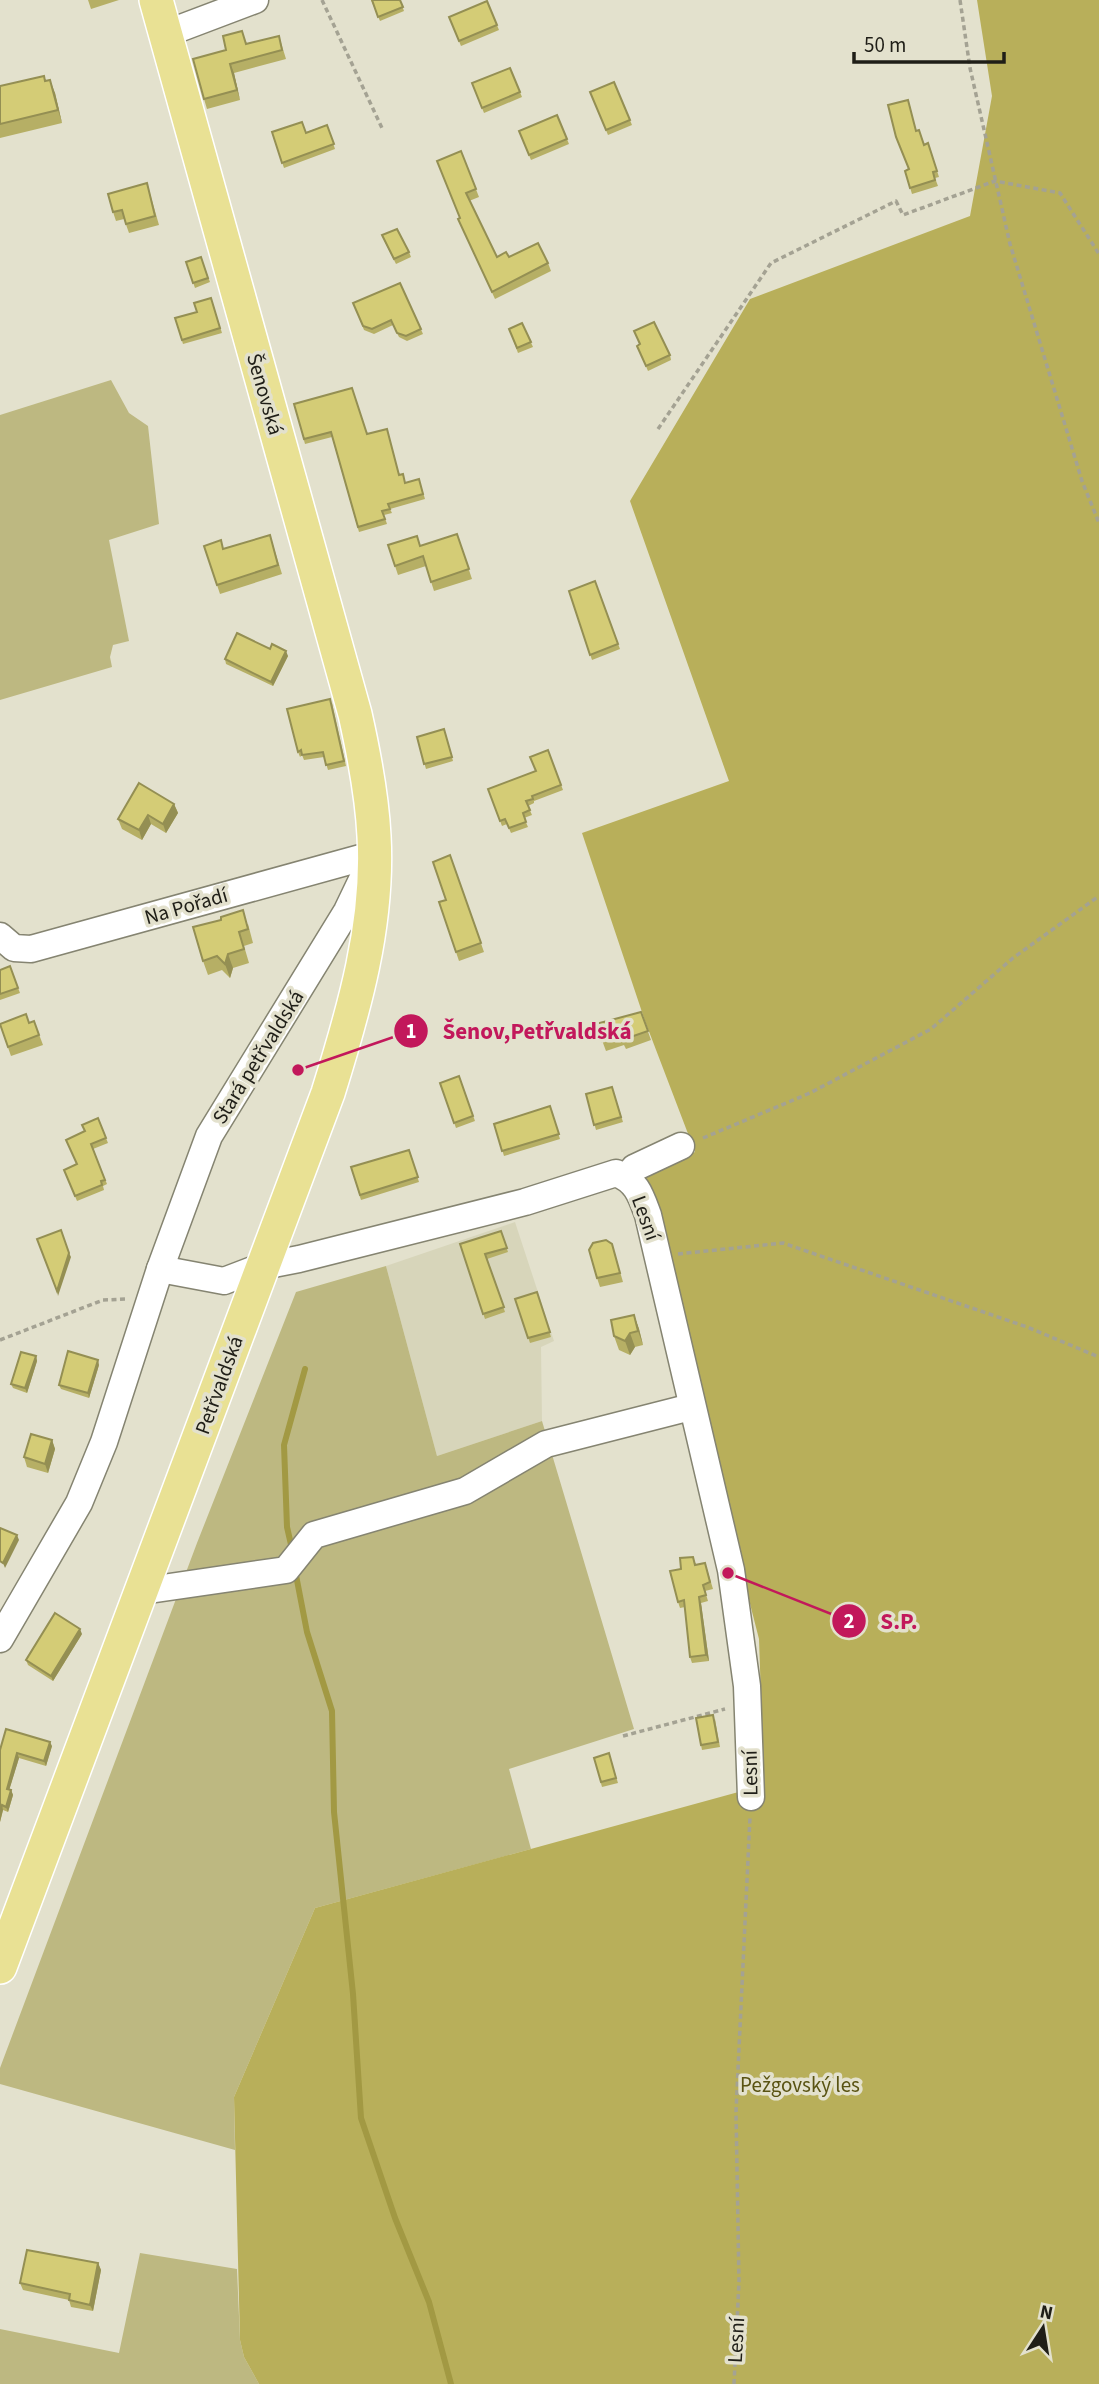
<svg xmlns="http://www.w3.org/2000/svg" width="1099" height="2384" font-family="'Source Sans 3',sans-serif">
<rect width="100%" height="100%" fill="#e3e1cd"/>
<!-- built -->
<polygon fill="#d7d5ba" points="515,1222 554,1341 541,1347 542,1421 437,1456 386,1266"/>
<!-- green -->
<g fill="#bdb881">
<polygon points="111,380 129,413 148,426 159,524 109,540 129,641 113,645 110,657 112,667 0,700 0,415"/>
<polygon points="386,1266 437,1456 542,1421 634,1729 509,1769 531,1849 315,1908 234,2097 235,2150 0,2084 0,2068 197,1543 296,1292"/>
<polygon points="140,2253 237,2269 240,2340 244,2357 259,2384 0,2384 0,2329 119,2353"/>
</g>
<!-- forest -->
<polygon fill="#b8af5a" points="977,0 1099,0 1099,2384 259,2384 244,2357 240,2340 234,2097 315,1908 764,1785 759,1639 641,1177 695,1152 645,1021 582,833 729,781 630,501 750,299 970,216 992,96"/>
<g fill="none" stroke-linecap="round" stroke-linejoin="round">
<!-- stream -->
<g stroke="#a29943" stroke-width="6">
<polyline points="292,1549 287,1527 284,1445 305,1369"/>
<polyline points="295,1570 307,1632 332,1711 334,1812 353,1994 361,2118 395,2218 429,2302 451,2384"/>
</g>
<!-- minor casing -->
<g stroke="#858471" stroke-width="29">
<g id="minor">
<polyline points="165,34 255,0"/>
<polyline points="0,936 14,948 31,949 375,854"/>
<polyline points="628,1178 634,1168 681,1146"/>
<path d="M160,1269L224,1281L263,1266L299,1259L525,1202L616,1173C637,1181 641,1196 648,1215L731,1570L747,1686L751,1797"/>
<polyline points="142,1591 286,1570 314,1535 465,1491 546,1444 691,1407"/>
<polyline points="0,1639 79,1503 104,1442 160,1269 209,1136 347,911 371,861"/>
</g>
</g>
<!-- major casing -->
<g stroke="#fff" stroke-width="36">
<path id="major" d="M0,1967L328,1093C354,1010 379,924 374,836C372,794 364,754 355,714L156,0"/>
</g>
<!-- path -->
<g stroke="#a4a293" stroke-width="3.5" stroke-dasharray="5 3.5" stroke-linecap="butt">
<polyline points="322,0 382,128"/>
<polyline points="960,0 970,68 1010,244 1082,481 1099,523"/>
<polyline points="658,429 771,263 896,201 903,215 995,181 1060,193 1099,254"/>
<polyline points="703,1138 810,1093 931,1029 1013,958 1099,896"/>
<polyline points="678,1254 783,1243 1027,1327 1099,1357"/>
<polyline points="0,1340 103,1300 127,1299"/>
<polyline points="623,1736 725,1709"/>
<polyline points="734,2384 739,2282 736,2112 750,1817"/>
</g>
<!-- minor -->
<use href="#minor" stroke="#fff" stroke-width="26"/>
<!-- major -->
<use href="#major" stroke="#e9e194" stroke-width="33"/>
</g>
<!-- wall -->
<g fill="#b6af65">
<polygon points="88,0 119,0 91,9"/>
<polygon points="371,0 400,0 404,11 380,21"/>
<polygon points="487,1 499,30 461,46 449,17"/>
<polygon points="279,36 286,59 234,73 240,100 207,109 204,99 246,44"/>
<polygon points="510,68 522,97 484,113 472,83"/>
<polygon points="46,81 55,93 62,123 0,138 0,86"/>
<polygon points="614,82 632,125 608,135 590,92"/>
<polygon points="910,106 916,131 924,145 928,143 939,177 935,178 938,186 912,194 905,171 908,169"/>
<polygon points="557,115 569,144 531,160 519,131"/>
<polygon points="327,125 335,149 284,168 272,132 306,132"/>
<polygon points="461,151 479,197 469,201 497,257 509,257 548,263 551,271 495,299 458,219 460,218"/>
<polygon points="147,183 159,225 129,233 124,219 116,221 113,212"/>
<polygon points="384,240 409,252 411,257 396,264"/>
<polygon points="201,257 210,282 195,288 186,262"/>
<polygon points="400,283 423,334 407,341 399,337 393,325 374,334 364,330 353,303"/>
<polygon points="211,298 222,333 183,344 175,318 197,312"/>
<polygon points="522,323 533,347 518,353 509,329"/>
<polygon points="637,346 670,355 671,360 648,371"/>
<polygon points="294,404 367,434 406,483 419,479 425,499 390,509 392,513 384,515 387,524 359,532 332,437 305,444"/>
<polygon points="457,534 472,579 434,591 426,566 398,575 388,545 420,546"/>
<polygon points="270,535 282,574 220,594 204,546 224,549"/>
<polygon points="595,581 620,649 592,660 569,591"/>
<polygon points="270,649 288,656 273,686 226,664 225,659"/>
<polygon points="332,703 346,766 328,770 324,757 304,760 302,755 300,757 298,752"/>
<polygon points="444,729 453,761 426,769 417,737"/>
<polygon points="548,750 563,790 534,801 534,803 528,806 532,815 524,818 528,827 511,833 507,824 502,826 488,789 536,771"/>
<polygon points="174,804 178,813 166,833 151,824 142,840 122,829 118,819"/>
<polygon points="450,855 484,952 459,961 439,902 446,900"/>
<polygon points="248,924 253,943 244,946 249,963 233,968 230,978 222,970 208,975 203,961"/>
<polygon points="10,966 20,993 0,1000 0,970"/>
<polygon points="641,1012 651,1040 626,1049 624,1045 606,1051 596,1024"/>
<polygon points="34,1021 43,1045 11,1056 0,1025 29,1023"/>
<polygon points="459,1076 475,1121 456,1128 440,1083"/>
<polygon points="612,1087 623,1122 596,1130 586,1094"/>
<polygon points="550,1106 560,1139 504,1156 494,1124"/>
<polygon points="98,1118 108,1143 93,1149 107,1184 103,1186 104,1190 77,1201 64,1170 77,1164 84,1131"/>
<polygon points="409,1150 419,1182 361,1200 351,1167"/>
<polygon points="501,1231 508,1252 487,1259 505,1312 485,1319 460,1244"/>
<polygon points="612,1244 623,1282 600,1287 597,1278"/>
<polygon points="537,1292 551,1337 530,1343 515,1299"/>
<polygon points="634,1315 639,1329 643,1345 635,1347 630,1355 619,1350 614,1336"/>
<polygon points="36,1356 37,1361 27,1393 13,1388 11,1384"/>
<polygon points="99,1365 89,1398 61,1389 59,1385"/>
<polygon points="52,1440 55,1449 48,1473 27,1467 24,1457"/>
<polygon points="693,1557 696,1565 707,1569 713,1589 705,1591 708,1601 701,1603 709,1661 692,1663 690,1657 685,1607 680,1608 678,1602 681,1569"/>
<polygon points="82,1634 53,1681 28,1665 26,1660"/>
<polygon points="715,1719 720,1747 702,1750 701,1745"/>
<polygon points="52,1746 46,1766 19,1758 9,1790 11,1790 13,1795 8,1812 3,1810 0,1822 0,1750"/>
<polygon points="609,1753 618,1783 602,1787 594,1758"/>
<polygon points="98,2263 101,2270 93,2311 71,2307 69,2300 23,2290 20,2283"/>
</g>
<!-- shaded-wall -->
<g fill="#948f53">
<polygon points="230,64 234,73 240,100 237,90"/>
<polygon points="50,80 55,93 62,123 58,110"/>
<polygon points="286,651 288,656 273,686 271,682"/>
<polygon points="174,804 178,813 166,833 163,824"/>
<polygon points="148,815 151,824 142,840 139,830"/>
<polygon points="228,954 233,968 230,978 225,964"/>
<polygon points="69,1253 71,1257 58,1296 57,1291"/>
<polygon points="634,1315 639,1329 643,1345 638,1331"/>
<polygon points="630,1333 635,1347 630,1355 625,1341"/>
<polygon points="36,1356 37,1361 27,1393 25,1388"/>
<polygon points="98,1360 99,1365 89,1398 88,1393"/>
<polygon points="52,1440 55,1449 48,1473 45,1464"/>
<polygon points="17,1535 19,1540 5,1568 3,1563"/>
<polygon points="699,1597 701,1603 709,1661 706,1655"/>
<polygon points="80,1629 82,1634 53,1681 51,1676"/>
<polygon points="50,1742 52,1746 46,1766 44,1761"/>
<polygon points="17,1753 19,1758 8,1794 7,1789"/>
<polygon points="11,1790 13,1795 8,1812 6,1807"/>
<polygon points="2,1805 3,1810 0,1822 0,1811"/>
<polygon points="98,2263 101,2270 93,2311 90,2305"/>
</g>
<!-- building -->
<g fill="#d4cc76" stroke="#948f53" stroke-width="2">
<polygon points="372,0 400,0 403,7 378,17"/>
<polygon points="487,1 497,25 459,41 449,17"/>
<polygon points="242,31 246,44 279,36 282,50 230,64 237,90 204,99 193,59 226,50 223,36"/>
<polygon points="510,68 520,92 482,108 472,83"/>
<polygon points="44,76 45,81 50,80 58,110 0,124 0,86"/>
<polygon points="614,82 630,120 606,130 590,92"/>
<polygon points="908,100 916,131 919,130 924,145 928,143 937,171 933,172 935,180 910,188 905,171 909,169 896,137 888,105"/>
<polygon points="557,115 567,139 529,155 519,131"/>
<polygon points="302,122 306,133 327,125 334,144 282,163 272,132"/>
<polygon points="461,151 476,189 466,193 497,257 506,252 509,257 538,243 548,263 492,292 458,219 460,218 437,161"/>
<polygon points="147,183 155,216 126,224 122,210 113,212 108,194"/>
<polygon points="397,229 409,252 394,259 382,235"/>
<polygon points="201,257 208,278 193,283 186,262"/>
<polygon points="400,283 421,329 406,336 397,333 391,320 372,329 363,326 353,303"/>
<polygon points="211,298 220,328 182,340 175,318 197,312 194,303"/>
<polygon points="654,322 670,355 646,366 637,346 640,344 634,331"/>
<polygon points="522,323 531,342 517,348 509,329"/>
<polygon points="352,388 367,434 387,429 399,475 403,474 405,483 419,479 423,494 388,504 390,509 382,511 385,519 358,527 331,432 304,439 294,404"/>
<polygon points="457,534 469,569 431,582 423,556 395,566 388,545 417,536 420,546"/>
<polygon points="270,535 278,565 217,585 204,546 221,540 223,549"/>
<polygon points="595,581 618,644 590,655 569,591"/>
<polygon points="237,633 270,649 272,644 286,651 271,682 225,659"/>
<polygon points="330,699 344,761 326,765 323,752 302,755 301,750 298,752 287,709"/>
<polygon points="444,729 452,757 424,764 417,737"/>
<polygon points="548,750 561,785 532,796 533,799 526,801 530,810 523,813 526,822 509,828 505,819 500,821 488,789 536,771 530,757"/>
<polygon points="139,783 174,804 163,824 148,815 139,830 118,819"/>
<polygon points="450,855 481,943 456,952 439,902 446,900 433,862"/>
<polygon points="243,910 248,929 239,932 244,949 228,954 225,964 217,956 203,961 193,927 221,920 221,917"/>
<polygon points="10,966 18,988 0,994 0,970"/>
<polygon points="641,1012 648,1031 622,1040 622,1036 602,1041 596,1024"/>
<polygon points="26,1014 29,1023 34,1021 39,1035 8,1047 0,1024"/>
<polygon points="459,1076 473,1116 454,1123 440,1083"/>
<polygon points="612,1087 621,1117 594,1125 586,1094"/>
<polygon points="550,1106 559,1134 502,1151 494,1124"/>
<polygon points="98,1118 106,1138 91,1144 105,1180 101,1181 102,1185 75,1196 64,1170 77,1164 66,1140 85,1131 82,1125"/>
<polygon points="409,1150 418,1177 360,1195 351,1167"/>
<polygon points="61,1230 69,1253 57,1291 37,1239"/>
<polygon points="501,1231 507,1248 485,1254 504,1307 483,1314 460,1244"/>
<polygon points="606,1240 612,1244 620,1273 597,1278 589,1250 593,1243"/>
<polygon points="537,1292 550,1332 528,1338 515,1299"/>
<polygon points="634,1315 638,1331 630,1333 625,1341 614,1336 611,1320"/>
<polygon points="68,1351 98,1360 88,1393 59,1385"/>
<polygon points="21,1352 36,1356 25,1388 11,1384"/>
<polygon points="31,1434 52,1440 45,1464 24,1457"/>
<polygon points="0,1528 17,1535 3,1563 0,1561"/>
<polygon points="693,1557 695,1565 705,1563 710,1582 703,1585 706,1595 699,1597 706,1655 690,1657 684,1600 678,1602 670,1571 681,1569 680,1558"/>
<polygon points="55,1613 80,1629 51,1676 26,1660"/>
<polygon points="713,1715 718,1742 701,1745 696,1718"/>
<polygon points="6,1729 50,1742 44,1761 17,1753 7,1789 11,1790 6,1807 2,1805 0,1811 0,1750"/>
<polygon points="609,1753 616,1778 601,1782 594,1758"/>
<polygon points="27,2250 98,2263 90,2305 69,2300 70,2294 20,2283"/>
</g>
<g text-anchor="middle" stroke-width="7" stroke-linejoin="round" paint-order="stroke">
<!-- street labels -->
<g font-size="21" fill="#1f1e17" stroke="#e3e1cd">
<text transform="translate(265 394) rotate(74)" y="7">Šenovská</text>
<text transform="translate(186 906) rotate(-16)" y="7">Na Pořadí</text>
<text transform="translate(258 1057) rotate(-58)" y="7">Stará petřvaldská</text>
<text transform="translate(646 1218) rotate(70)" y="7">Lesní</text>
<text transform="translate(219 1385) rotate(-70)" y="7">Petřvaldská</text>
<text transform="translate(750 1773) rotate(-91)" y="7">Lesní</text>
<text transform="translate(736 2340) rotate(-87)" y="7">Lesní</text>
</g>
<!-- park labels -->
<g font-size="21" fill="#595312" stroke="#e3e1cd">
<text x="800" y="2092">Pežgovský les</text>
</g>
</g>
<!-- callouts -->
<path fill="none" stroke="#c2185b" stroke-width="2.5" d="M298 1070L411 1031M728 1573L849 1621"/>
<g fill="#c2185b" stroke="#e3e1cd" stroke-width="2.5">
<circle cx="298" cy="1070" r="7"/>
<circle cx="728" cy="1573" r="7"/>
<circle cx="411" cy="1031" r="18"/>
<circle cx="849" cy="1621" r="18"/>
</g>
<g font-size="21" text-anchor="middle" font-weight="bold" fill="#fff">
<text x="411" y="1038">1</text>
<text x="849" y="1628">2</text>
</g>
<g font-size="23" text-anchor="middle" font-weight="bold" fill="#c2185b" stroke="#e3e1cd" stroke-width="7" stroke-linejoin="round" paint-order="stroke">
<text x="537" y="1039">Šenov,Petřvaldská</text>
<text x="899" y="1629">S.P.</text>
</g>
<!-- north arrow -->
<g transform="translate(1043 2328) rotate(12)" stroke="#e3e1cd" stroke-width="5" paint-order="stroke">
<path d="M0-5L12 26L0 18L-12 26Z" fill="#1f1e17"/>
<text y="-10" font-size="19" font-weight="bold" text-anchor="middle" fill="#1f1e17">N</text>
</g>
<!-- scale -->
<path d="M854 52v10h150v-10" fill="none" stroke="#1f1e17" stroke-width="3.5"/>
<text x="864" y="52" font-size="21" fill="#1f1e17" stroke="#e3e1cd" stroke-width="5" paint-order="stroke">50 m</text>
</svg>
